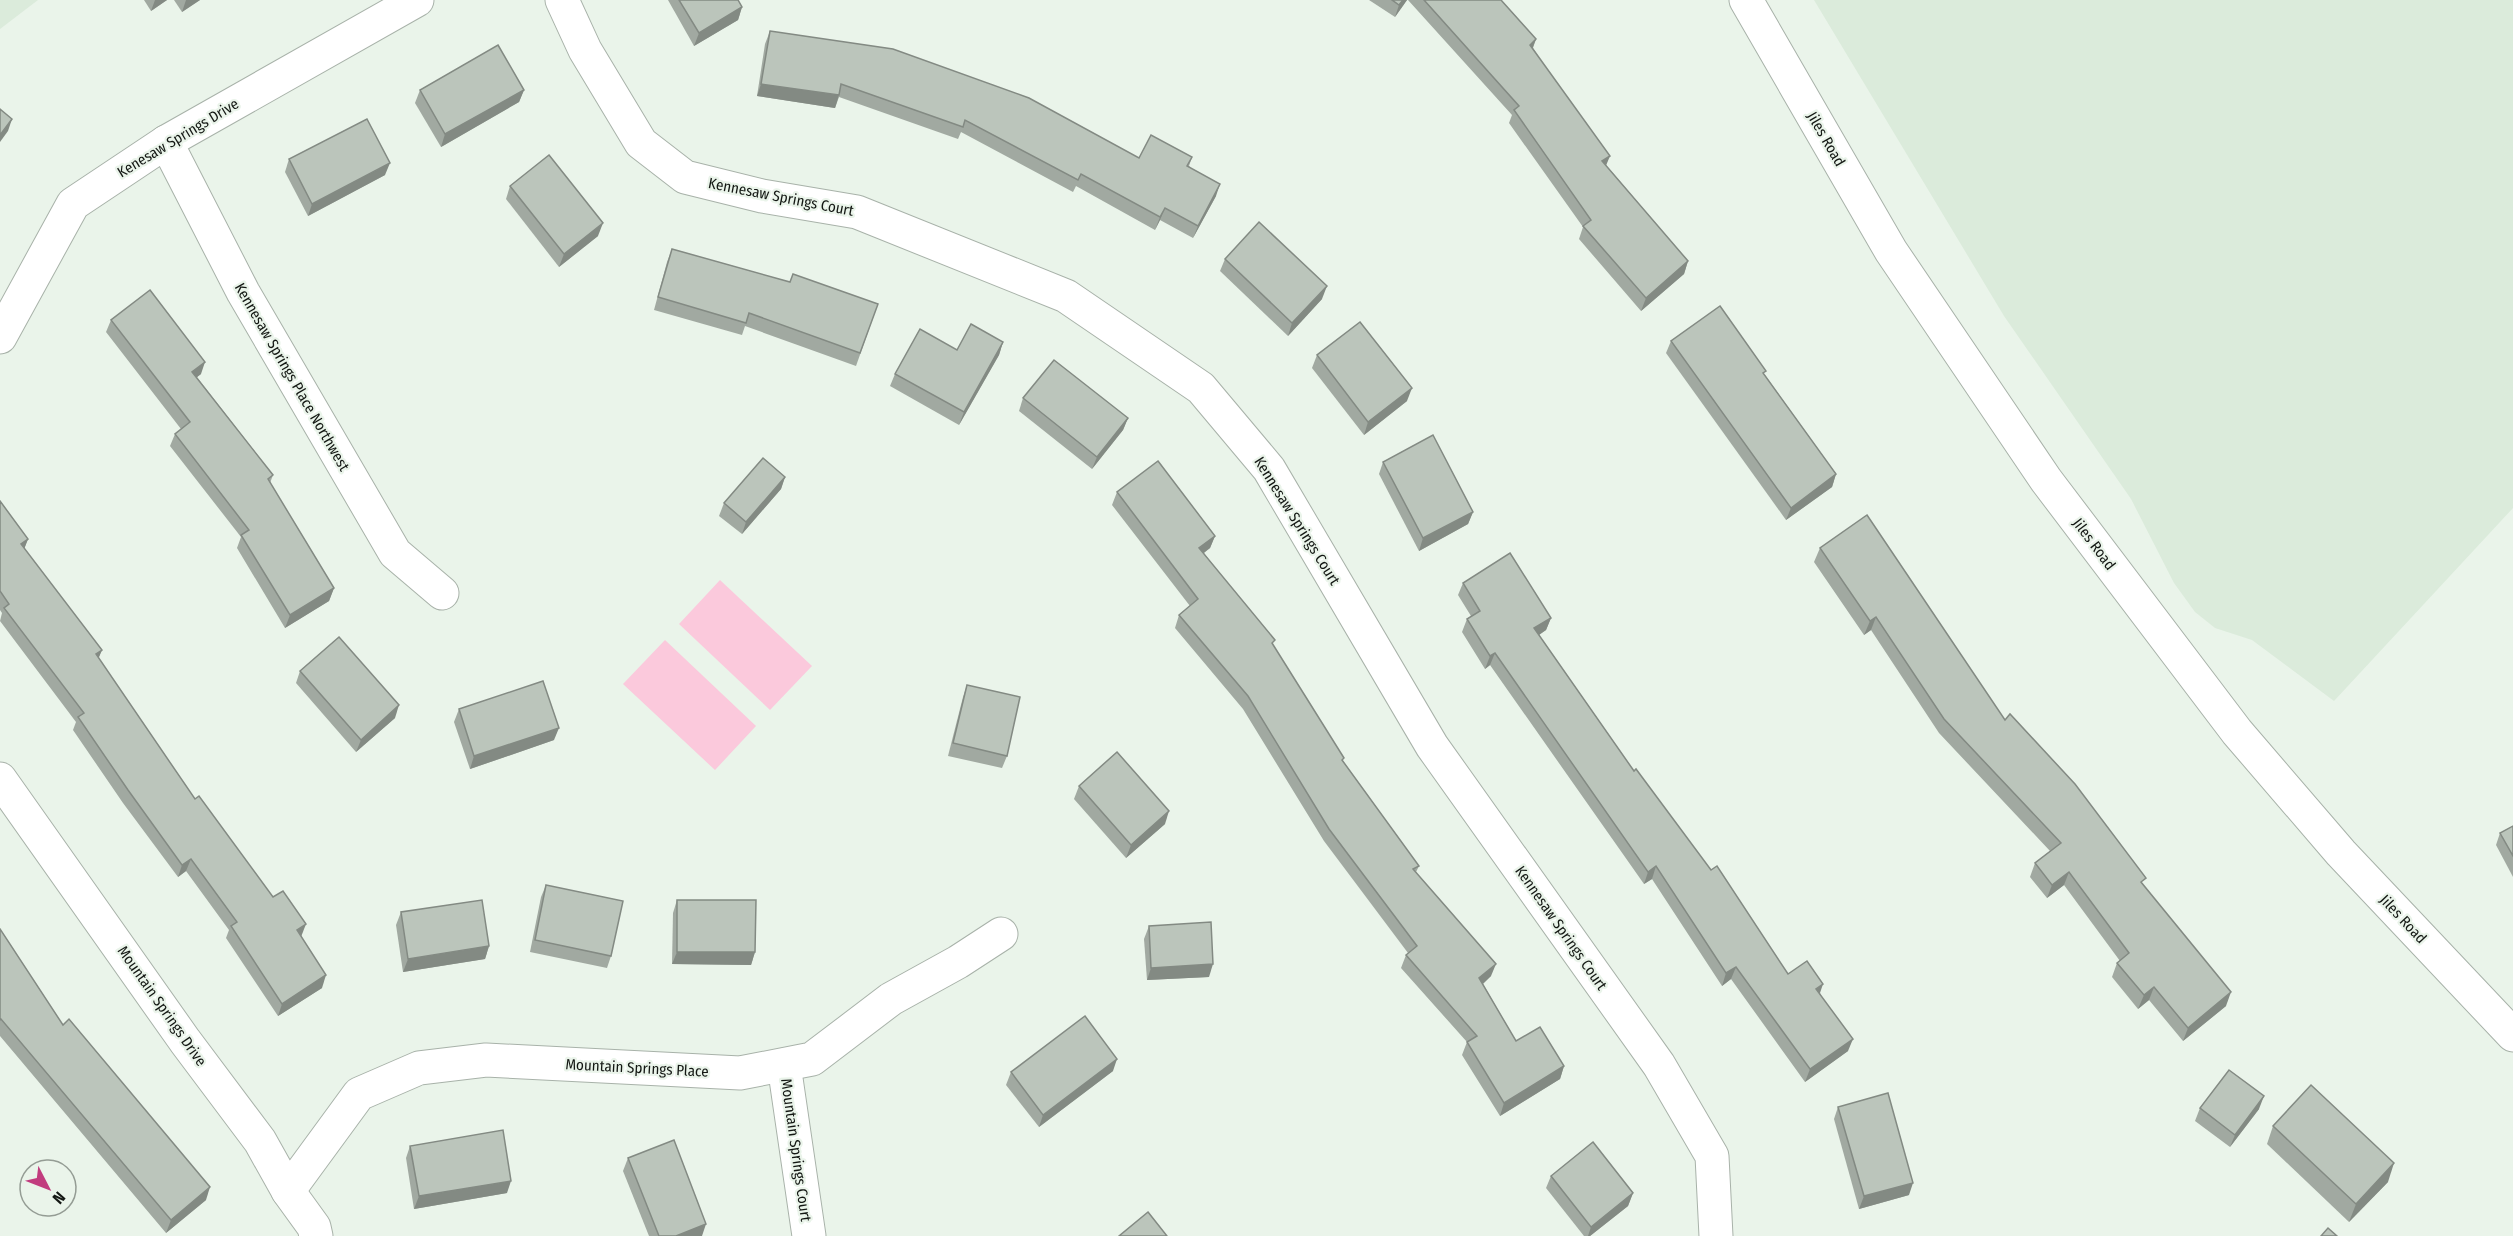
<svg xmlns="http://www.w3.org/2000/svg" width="2513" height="1236" font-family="'Fira Sans Condensed',sans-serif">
<rect width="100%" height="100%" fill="#eaf4ea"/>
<!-- built -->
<g fill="#dbebdb">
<polygon points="0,0 38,0 0,29"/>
<polygon points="1814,0 2513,0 2513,508 2334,701 2252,640 2215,628 2195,612 2174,583 2131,499 2004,316"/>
</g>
<!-- green -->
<g fill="#fbc9dc">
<polygon points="720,580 812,666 770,710 679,624"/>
<polygon points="665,640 756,726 715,770 623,684"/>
</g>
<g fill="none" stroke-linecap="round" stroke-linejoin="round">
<!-- minor casing -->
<g stroke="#a8b2a9" stroke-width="35">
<g id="minor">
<polyline points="562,0 585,50 641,143 685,177 762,196 857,212 1066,296 1201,388 1269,469 1432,746 1659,1065 1712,1156 1716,1236"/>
<polyline points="1746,0 1891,251 2046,480 2237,732 2341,853 2513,1035"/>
<polyline points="166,142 243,292 395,553 442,593"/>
<polyline points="0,337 73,204 166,142 417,0"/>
<polyline points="0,779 185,1041 260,1141 288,1191 314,1227 316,1236"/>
<polyline points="784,1065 809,1236"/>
<polyline points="288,1191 359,1094 419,1068 486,1060 740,1073 812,1059 891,999 958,962 1001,934"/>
</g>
</g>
<!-- minor -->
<use href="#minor" stroke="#fff" stroke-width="33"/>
</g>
<!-- wall -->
<g fill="#a1a9a1">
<polygon points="144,0 167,0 151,11"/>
<polygon points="174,0 200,0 182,12"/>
<polygon points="668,0 738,0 742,7 738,20 694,46"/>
<polygon points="1369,0 1407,0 1395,17"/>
<polygon points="1408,0 1501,0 1536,39 1533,48 1606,165 1688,261 1684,274 1641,311 1579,239 1583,227 1509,123 1512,115"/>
<polygon points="770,31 1139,158 1192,157 1189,166 1216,196 1193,238 1160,220 1155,230 1076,186 1073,192 961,132 958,139 839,97 835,108 757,96 765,44"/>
<polygon points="420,90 524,90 519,102 441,147 415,103"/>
<polygon points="289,159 385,175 308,216 285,172"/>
<polygon points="510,186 598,236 559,267 506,199"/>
<polygon points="672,249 790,282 878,304 856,366 745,326 742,335 654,310 667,262"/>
<polygon points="1225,259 1322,299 1288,336 1220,271"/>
<polygon points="111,320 201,374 197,377 273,475 270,483 334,588 329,601 285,628 237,548 241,537 170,446 175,434 181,429 106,332"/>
<polygon points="1671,341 1765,375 1836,474 1832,487 1786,520 1666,353"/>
<polygon points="1003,342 999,355 959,425 890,386 895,374 957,350"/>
<polygon points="1317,355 1407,401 1364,435 1312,368"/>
<polygon points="1023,398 1128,418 1123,430 1092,469 1019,411"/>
<polygon points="1383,462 1473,512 1468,524 1419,551 1379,474"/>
<polygon points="785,477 781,489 742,534 719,516 724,503"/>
<polygon points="1117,492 1215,536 1210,548 1204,553 1273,645 1343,761 1419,866 1416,872 1491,976 1483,984 1516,1041 1564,1066 1560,1079 1500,1116 1462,1055 1467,1042 1401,968 1406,955 1408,953 1324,841 1243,709 1175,628 1179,615 1190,606 1112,505"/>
<polygon points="0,501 28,539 24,549 102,650 98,658 195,799 301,936 322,988 278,1016 226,938 229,930 186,871 178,877 123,803 73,730 76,722 0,621 2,613 0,610"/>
<polygon points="1820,548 2005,720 2143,885 2226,1006 2183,1041 2149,1000 2138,1009 2112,977 2117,963 2120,961 2064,885 2047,898 2030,877 2035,863 2050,851 1939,733 1871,630 1864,635 1814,562"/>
<polygon points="1463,583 1551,618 1546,630 1539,635 1634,771 1711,870 1788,974 1820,993 1848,1051 1805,1082 1731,979 1722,986 1652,879 1644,884 1490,665 1485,669 1462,632 1467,619 1471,616 1458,595"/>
<polygon points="300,671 395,718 356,752 296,683"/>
<polygon points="967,685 1007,756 1002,768 948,756 963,697"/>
<polygon points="459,709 554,740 470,769 454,722"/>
<polygon points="1079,786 1165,824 1126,858 1074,799"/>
<polygon points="2513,826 2513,877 2496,845 2500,833"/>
<polygon points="546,885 611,956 607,968 530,952 541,897"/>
<polygon points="677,900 755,952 751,965 672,964 673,913"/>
<polygon points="401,912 489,946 485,959 403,972 396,925"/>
<polygon points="1149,926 1209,977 1147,980 1144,939"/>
<polygon points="0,929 63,1025 206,1200 166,1233 0,1036"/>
<polygon points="1113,1071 1039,1127 1006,1085 1011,1072"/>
<polygon points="1838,1107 1909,1195 1859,1209 1834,1119"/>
<polygon points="2200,1108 2259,1109 2230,1147 2195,1121"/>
<polygon points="2273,1126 2388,1182 2349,1222 2267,1144"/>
<polygon points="410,1146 507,1193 414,1209 406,1158"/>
<polygon points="628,1158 702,1236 649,1236 623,1171"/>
<polygon points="1551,1176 1633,1193 1628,1206 1590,1236 1584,1236 1546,1188"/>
</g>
<!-- shaded-wall -->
<g fill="#838a83">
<polygon points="155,0 167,0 151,11"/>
<polygon points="186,0 200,0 182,12"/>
<polygon points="1403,0 1407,0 1395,17 1399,5"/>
<polygon points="742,7 738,20 694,46 699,33"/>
<polygon points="1536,39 1531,52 1530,45"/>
<polygon points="761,84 839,95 835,108 757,96"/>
<polygon points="524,90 519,102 441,147 445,134"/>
<polygon points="12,119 8,131 0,142 0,135"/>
<polygon points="1610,156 1605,168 1602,161"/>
<polygon points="390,163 385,175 308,216 312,204"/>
<polygon points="1220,184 1216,196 1193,238 1198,226"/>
<polygon points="1165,208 1160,220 1155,230 1160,217"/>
<polygon points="603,223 598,236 559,267 564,254"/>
<polygon points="1688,261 1684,274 1641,311 1646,298"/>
<polygon points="1327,286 1322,299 1288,336 1292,323"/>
<polygon points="1003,342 999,355 959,425 964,412"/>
<polygon points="205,362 201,374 188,384 192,372"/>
<polygon points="1412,388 1407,401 1364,435 1368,422"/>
<polygon points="1128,418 1123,430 1092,469 1097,457"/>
<polygon points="1836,474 1832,487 1786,520 1791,508"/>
<polygon points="785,477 781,489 742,534 746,522"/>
<polygon points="1473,512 1468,524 1419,551 1423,538"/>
<polygon points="1215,536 1210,548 1194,560 1199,548"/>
<polygon points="28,539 23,552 21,544"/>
<polygon points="334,588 329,601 285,628 290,615"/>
<polygon points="1876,617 1871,630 1864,635 1870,621"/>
<polygon points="1551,618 1546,630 1530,641 1534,628"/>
<polygon points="102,650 97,662 96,654"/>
<polygon points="1495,653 1490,665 1485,669 1490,656"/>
<polygon points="399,705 395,718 356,752 361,740"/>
<polygon points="559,728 554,740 470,769 474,756"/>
<polygon points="1169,811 1165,824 1126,858 1131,845"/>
<polygon points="191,859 186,871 178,877 182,865"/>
<polygon points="1656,866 1652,879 1644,884 1648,872"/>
<polygon points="2069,872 2064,885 2047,898 2052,885"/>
<polygon points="306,924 301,937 297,930"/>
<polygon points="489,946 485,959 403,972 408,959"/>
<polygon points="677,952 755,952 751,965 672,964"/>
<polygon points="1213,964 1209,977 1147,980 1151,968"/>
<polygon points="1496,964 1491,976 1475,991 1479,978"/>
<polygon points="1736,967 1731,979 1722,986 1726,973"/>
<polygon points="326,975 322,988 278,1016 282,1004"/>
<polygon points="1823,984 1819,996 1816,989"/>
<polygon points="2154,987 2149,1000 2138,1009 2144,995"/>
<polygon points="2231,992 2226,1006 2183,1041 2188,1028"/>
<polygon points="1853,1039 1848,1051 1805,1082 1810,1069"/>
<polygon points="1117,1059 1113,1071 1039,1127 1043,1115"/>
<polygon points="1564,1066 1560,1079 1500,1116 1504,1103"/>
<polygon points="2264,1096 2259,1109 2230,1147 2235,1135"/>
<polygon points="2394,1163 2388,1182 2349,1222 2356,1204"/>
<polygon points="511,1181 507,1193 414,1209 419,1196"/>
<polygon points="1913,1183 1909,1195 1859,1209 1864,1196"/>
<polygon points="210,1187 206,1200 166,1233 171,1220"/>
<polygon points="1633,1193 1628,1206 1590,1236 1588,1236 1591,1227"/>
<polygon points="706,1224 702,1236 676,1236"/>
</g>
<!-- building -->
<g fill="#bbc5bb" stroke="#838a83" stroke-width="1.5">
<polygon points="679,0 738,0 742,7 699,33"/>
<polygon points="1392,0 1403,0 1399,5"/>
<polygon points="1424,0 1501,0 1536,39 1530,45 1610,156 1602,161 1688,261 1646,298 1583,226 1591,220 1514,110 1519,106"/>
<polygon points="770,31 893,49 1029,98 1139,158 1151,135 1192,157 1187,166 1220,184 1198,226 1165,208 1160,217 1081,174 1078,180 965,120 963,127 841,84 839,95 761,84"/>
<polygon points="498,45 524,90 445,134 420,90"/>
<polygon points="0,109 12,119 0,135"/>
<polygon points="367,119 390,163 312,204 289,159"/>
<polygon points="549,155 603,223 564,254 510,186"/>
<polygon points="1259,222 1327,286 1292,323 1225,259"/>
<polygon points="672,249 790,282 793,274 878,304 860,353 749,313 746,323 658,297"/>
<polygon points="150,290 205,362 192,372 273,475 268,479 334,588 290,615 241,535 249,530 175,434 190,422 111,320"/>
<polygon points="1720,306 1766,371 1763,373 1836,474 1791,508 1671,341"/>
<polygon points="1360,322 1412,388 1368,422 1317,355"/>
<polygon points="971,324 1003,342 964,412 895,374 920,329 957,350"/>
<polygon points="1054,360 1128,418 1097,457 1023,398"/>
<polygon points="1433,435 1473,512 1423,538 1383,462"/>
<polygon points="763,458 785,477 746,522 724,503"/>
<polygon points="1158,461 1215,536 1199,548 1275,640 1272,643 1344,758 1342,760 1419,866 1413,869 1496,964 1479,978 1516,1041 1540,1027 1564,1066 1504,1103 1467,1042 1477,1036 1406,955 1417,946 1329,829 1248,696 1179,615 1198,599 1117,492"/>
<polygon points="0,501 28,539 21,544 102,650 96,654 195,799 199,796 273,897 283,891 306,924 297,930 326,975 282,1004 231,926 237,922 191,859 182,865 128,790 78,717 84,713 4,608 9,604 0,591"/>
<polygon points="1867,515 2005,720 2010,714 2075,784 2146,878 2141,882 2231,992 2188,1028 2154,987 2144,995 2117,963 2129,953 2069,872 2052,885 2035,863 2061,843 1944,719 1876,617 1870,621 1820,548"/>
<polygon points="1510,553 1551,618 1534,628 1634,771 1636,769 1711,870 1717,866 1788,974 1807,961 1823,984 1816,989 1853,1039 1810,1069 1736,967 1726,973 1656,866 1648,872 1495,653 1490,656 1467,619 1480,611 1463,583"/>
<polygon points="339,637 399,705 361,740 300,671"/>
<polygon points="543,681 559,728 474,756 459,709"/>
<polygon points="967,685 1020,697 1007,756 953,743"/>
<polygon points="1117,752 1169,811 1131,845 1079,786"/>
<polygon points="2513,826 2513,856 2500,833"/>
<polygon points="546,885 623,901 611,956 535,940"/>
<polygon points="482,900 489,946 408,959 401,912"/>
<polygon points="677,900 756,900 755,952 677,952"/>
<polygon points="1211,922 1213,964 1151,968 1149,926"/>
<polygon points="0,929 63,1025 69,1019 210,1187 171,1220 1,1019 0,1020"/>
<polygon points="1085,1016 1117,1059 1043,1115 1011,1072"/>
<polygon points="2229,1070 2264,1096 2235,1135 2200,1108"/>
<polygon points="2311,1085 2394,1163 2356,1204 2273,1126"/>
<polygon points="1888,1093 1913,1183 1864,1196 1838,1107"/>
<polygon points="503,1130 511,1181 419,1196 410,1146"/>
<polygon points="674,1140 706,1224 676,1236 659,1236 628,1158"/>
<polygon points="1593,1142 1633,1193 1591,1227 1551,1176"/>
<polygon points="1148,1212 1167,1236 1119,1236"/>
<polygon points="2328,1228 2337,1236 2321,1236"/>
</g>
<g text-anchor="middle" stroke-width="4.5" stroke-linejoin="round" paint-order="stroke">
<!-- street labels -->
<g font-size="15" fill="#131713" stroke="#eaf4ea">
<text transform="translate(178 138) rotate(-31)" y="5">Kenesaw Springs Drive</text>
<text transform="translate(1826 139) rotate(60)" y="5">Jiles Road</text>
<text transform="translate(781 197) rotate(11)" y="5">Kennesaw Springs Court</text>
<text transform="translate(292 377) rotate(60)" y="5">Kennesaw Springs Place Northwest</text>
<text transform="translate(1297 521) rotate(58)" y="5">Kennesaw Springs Court</text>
<text transform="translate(2094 544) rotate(53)" y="5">Jiles Road</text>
<text transform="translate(2403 919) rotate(47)" y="5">Jiles Road</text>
<text transform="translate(1561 928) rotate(55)" y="5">Kennesaw Springs Court</text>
<text transform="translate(162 1006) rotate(55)" y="5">Mountain Springs Drive</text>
<text transform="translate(637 1068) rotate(3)" y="5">Mountain Springs Place</text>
<text transform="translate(796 1150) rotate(82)" y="5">Mountain Springs Court</text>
</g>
</g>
<!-- north arrow -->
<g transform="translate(48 1188) rotate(132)"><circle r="28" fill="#eaf4ea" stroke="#949c94" stroke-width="1.5"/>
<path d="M0-4.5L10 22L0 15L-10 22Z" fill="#c13c7e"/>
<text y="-9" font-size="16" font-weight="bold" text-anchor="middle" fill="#131713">N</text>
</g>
</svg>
